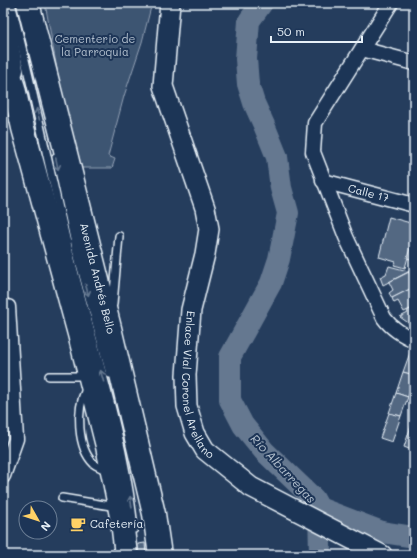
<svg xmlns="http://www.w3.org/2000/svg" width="417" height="558" font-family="Mali,sans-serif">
<rect width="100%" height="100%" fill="#253d5d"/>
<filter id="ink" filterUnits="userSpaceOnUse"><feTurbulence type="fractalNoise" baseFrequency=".025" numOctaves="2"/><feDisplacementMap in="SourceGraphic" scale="8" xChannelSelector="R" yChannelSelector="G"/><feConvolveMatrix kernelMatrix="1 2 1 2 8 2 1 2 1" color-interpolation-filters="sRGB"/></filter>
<g filter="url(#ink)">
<!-- green -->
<polygon fill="#3e5472" stroke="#93a2b5" points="45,3 152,3 142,42 124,96 108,156 115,159 112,168 80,168 63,102"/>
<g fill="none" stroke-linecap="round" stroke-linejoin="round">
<!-- river -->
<g stroke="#657890" stroke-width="22">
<polyline points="262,3 249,21 246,59 248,84 254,103 264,125 277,157 281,188 288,213 279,259 271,283 230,357 230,400 243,425 264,451 314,499 319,508 320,555"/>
<polyline points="319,508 382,532 414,537"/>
</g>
</g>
<!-- building -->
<g fill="#536782" stroke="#e8f1f8">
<polygon points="389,217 414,224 414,235 405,268 394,265 396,262 379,257"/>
<polygon points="414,235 414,260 407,258"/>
<polygon points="389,266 404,270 410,271 383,285 380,277 386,274"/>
<polygon points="409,272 414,283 414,287 392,298 389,293 393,290 389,282"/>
<polygon points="414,287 414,307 404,312 398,301 394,303 392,298"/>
<polygon points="414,307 414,327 400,317 408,313 407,311"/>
<polygon points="411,350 414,351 414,375 403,372"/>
<polygon points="403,372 414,375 414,380 408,397 396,393"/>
<polygon points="396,393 408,397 401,416 389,413"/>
<polygon points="389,413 401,416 392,442 380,438"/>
<polygon points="412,423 414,424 414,451 404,447"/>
<polygon points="145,543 146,555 139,555 138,544"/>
</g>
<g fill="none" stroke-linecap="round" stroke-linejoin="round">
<!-- lane casing -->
<g stroke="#e8f1f8" stroke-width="10">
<g id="lane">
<path d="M11,3C33,88 50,174 71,259C94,348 125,437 134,529"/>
<polyline points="56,157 77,253 110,374"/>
<polyline points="113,304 119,236"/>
<polyline points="49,376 87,376"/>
<path d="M86,389C76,409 77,448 94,464C98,467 104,469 109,471"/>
<polyline points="62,498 117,507"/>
</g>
</g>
<!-- street casing -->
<g stroke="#e8f1f8" stroke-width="17">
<g id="street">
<path d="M391,3L315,123L313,152L346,237L384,318C392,329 402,334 414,340"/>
<polyline points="362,49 414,63"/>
<path id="s1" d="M323,181L414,205"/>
<polyline points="3,306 8,307 16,439 3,476"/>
</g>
</g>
<!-- secondary casing -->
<g stroke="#e8f1f8" stroke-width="22">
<g id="secondary">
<path id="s2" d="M170,3L163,86L205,208L209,229L205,254L191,310L186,375L187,406L195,433L205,450L251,487L382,555"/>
</g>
</g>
<!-- highway casing -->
<g stroke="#e8f1f8" stroke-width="25">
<g id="highway">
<path id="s3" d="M28,3L110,328L154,514L160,555"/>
<polyline points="3,22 12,70"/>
<polyline points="3,54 14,88 23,128 79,334 107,446 122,521 126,555"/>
</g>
</g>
<!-- lane -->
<use href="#lane" stroke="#1d3557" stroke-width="7"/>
<!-- street -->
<use href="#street" stroke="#1d3557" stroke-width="14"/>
<!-- secondary -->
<use href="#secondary" stroke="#1d3557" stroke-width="19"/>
<!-- highway -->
<use href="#highway" stroke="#1d3557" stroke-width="22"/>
</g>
<!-- one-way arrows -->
<defs><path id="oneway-shaft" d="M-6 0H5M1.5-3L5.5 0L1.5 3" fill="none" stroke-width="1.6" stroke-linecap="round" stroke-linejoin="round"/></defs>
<g stroke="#64778f">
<use href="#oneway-shaft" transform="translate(38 114) rotate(-104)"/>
<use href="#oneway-shaft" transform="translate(57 164) rotate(78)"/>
<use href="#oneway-shaft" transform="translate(87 290) rotate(75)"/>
<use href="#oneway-shaft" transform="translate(102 376) rotate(-105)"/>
<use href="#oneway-shaft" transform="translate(131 502) rotate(-99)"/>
</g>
</g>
<!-- icons -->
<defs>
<g id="cafe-bare" transform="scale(1.2)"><path d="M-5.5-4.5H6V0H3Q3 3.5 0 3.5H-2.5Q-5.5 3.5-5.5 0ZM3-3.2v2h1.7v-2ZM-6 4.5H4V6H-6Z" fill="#ffd166" stroke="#1d3557" stroke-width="2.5" paint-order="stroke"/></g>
</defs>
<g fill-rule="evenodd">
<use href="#cafe-bare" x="78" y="524"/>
</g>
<g text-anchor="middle" stroke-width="4" stroke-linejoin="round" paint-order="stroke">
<!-- park labels -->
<g font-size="11" fill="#b5c2d0" stroke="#1d3557">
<text x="95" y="43">Cementerio de<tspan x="95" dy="13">la Parroquia</tspan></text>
</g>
<!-- street labels -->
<g font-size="11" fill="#e8f1f8" stroke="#1d3557">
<text dy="4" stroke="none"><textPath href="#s1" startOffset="47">Calle 17</textPath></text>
<text dy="4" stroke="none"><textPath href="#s3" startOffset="284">Avenida Andrés Bello</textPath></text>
<text dy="4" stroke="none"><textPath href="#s2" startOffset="394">Enlace Vial Coronel Arellano</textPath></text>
</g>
<!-- poi labels -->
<g font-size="11" fill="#e8f1f8" stroke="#1d3557" text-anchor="start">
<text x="90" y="528">Cafetería</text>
</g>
<!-- water labels -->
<g font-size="12" font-style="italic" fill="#b4c1ce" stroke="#1d3557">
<text transform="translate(283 469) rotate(47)" y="4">Río Albarregas</text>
</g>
</g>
<!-- margin -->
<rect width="417" height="558" fill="none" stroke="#1d3557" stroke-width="16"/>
<rect x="8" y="8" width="401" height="542" fill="none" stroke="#e8f1f8" stroke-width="1.5" filter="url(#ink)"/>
<!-- north arrow -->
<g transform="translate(38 520) rotate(129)"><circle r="19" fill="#1d3557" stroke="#6e8097"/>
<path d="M0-3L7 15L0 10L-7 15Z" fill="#ffd166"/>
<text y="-6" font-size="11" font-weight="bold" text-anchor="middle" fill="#e8f1f8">N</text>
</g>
<!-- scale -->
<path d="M271 36v6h91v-6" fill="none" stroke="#e8f1f8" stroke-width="2"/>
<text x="277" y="36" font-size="12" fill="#e8f1f8" stroke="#1d3557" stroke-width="3" paint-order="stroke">50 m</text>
</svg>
